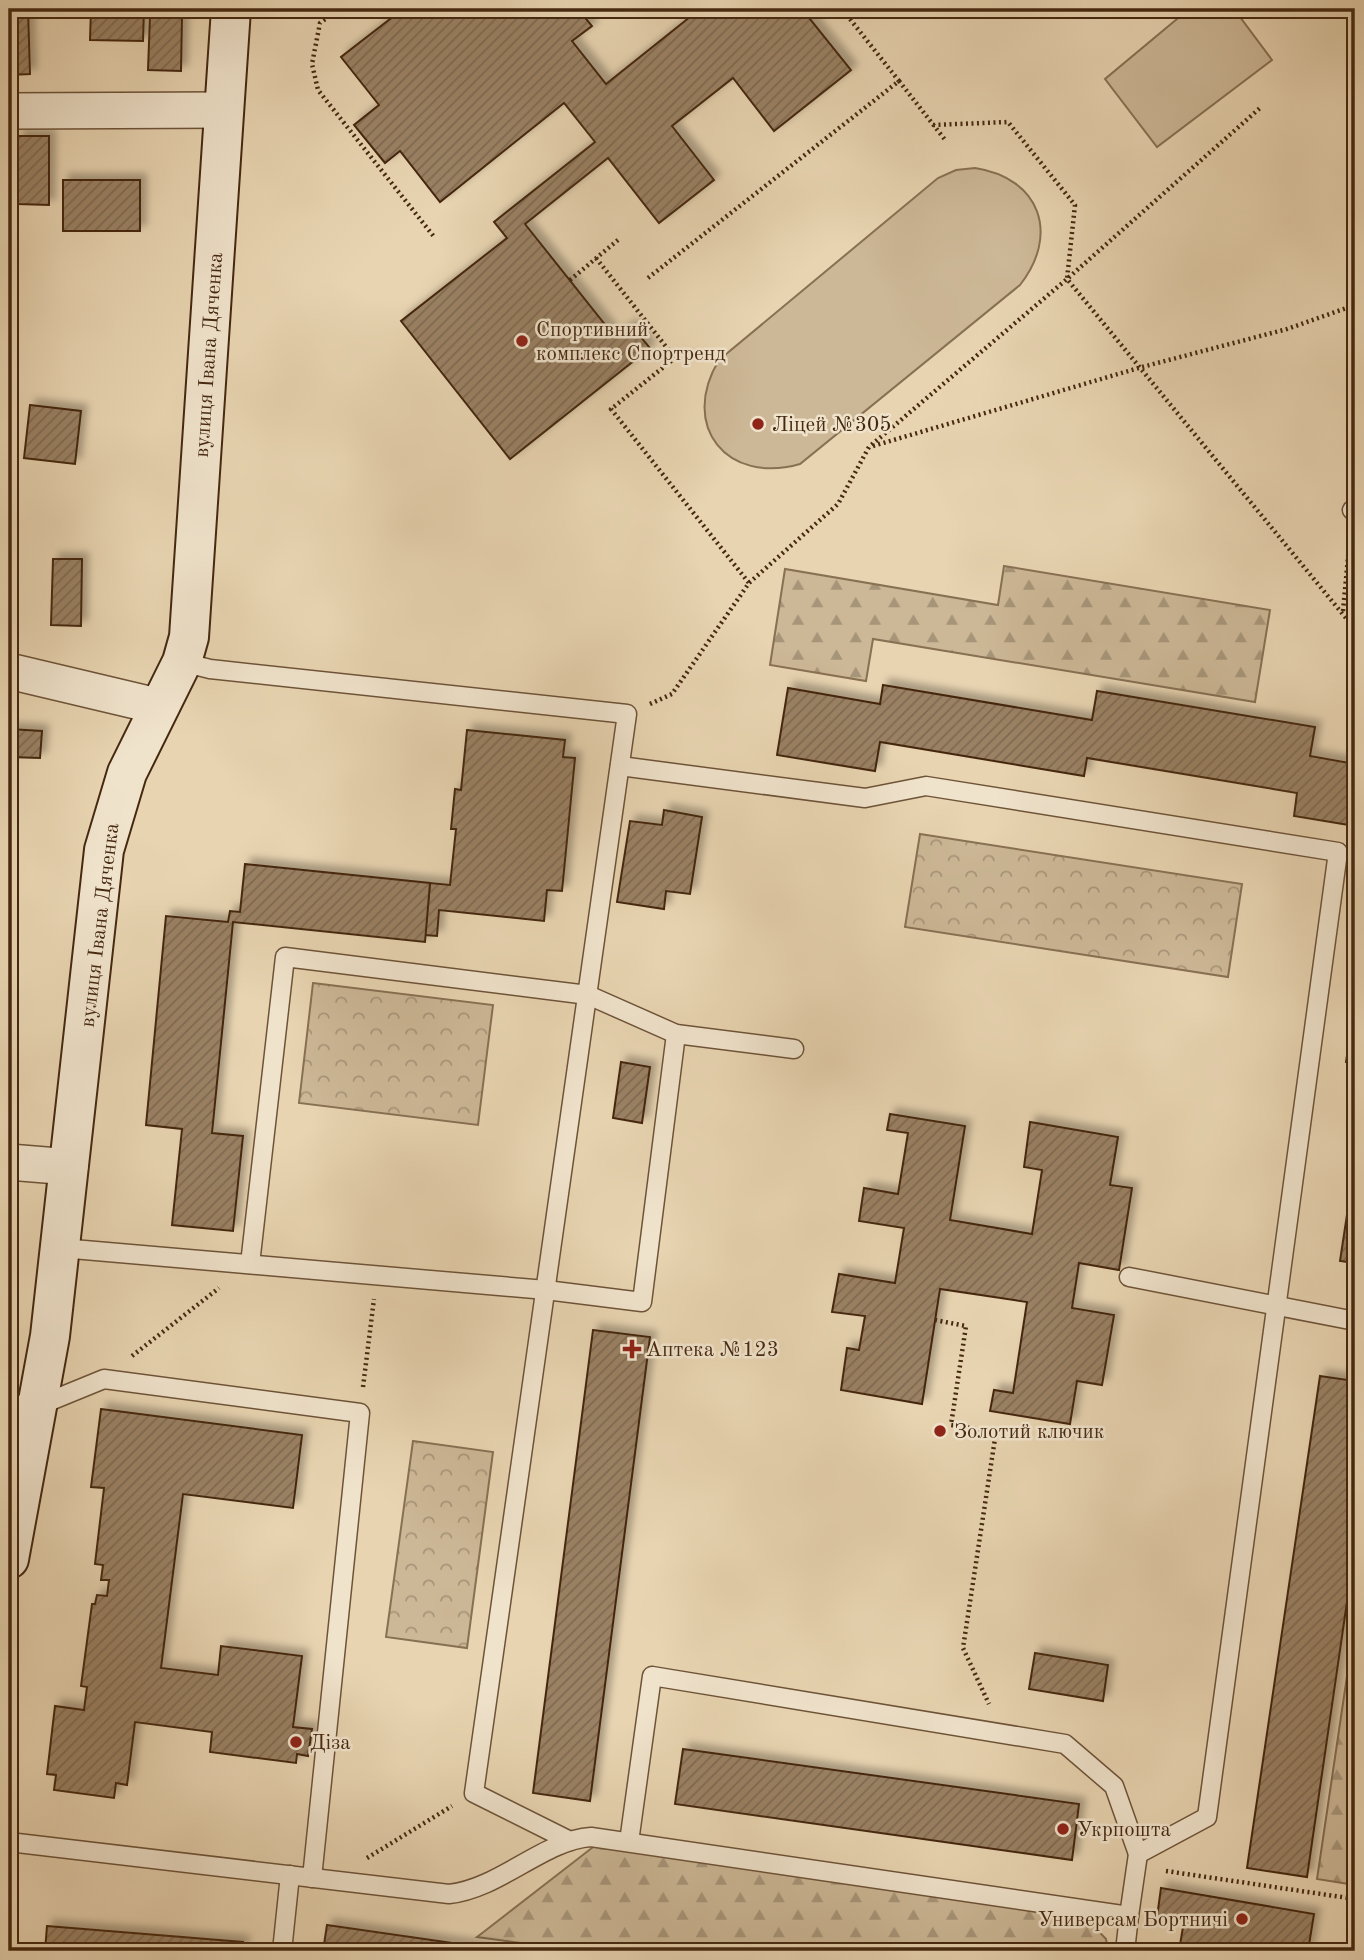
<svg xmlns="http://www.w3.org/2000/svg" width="1364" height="1960" font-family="'Old Standard TT',serif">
<defs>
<pattern id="forest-firs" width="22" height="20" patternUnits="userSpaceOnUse" patternTransform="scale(1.75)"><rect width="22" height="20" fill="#ccb796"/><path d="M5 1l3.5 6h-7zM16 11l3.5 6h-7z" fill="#a79579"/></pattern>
<pattern id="park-crowns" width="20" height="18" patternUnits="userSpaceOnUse" patternTransform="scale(1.75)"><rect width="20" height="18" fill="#ccb796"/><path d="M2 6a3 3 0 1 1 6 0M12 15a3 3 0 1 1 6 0" fill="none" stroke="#a79579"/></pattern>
<pattern id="building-hatch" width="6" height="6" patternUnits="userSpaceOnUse" patternTransform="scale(1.75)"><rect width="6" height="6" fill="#9a8164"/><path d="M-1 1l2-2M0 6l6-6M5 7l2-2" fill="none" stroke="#7f6a51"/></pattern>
<filter id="shadow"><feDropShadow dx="6" dy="-6" stdDeviation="3.5" flood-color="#0004"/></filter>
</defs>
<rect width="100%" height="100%" fill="#e8d4b1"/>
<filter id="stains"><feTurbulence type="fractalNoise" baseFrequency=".00286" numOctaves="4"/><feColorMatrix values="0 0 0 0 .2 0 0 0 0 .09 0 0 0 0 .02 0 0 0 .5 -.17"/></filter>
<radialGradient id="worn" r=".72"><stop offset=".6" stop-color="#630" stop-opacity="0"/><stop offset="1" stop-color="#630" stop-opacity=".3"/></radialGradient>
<!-- grass -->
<g fill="#ccb796" stroke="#887053" stroke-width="2">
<polygon points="1189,9 1234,9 1272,60 1157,147 1105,79"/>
<path d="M975,168C1040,178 1060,234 1020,285L800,464C727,485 679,426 719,360L938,178L956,170Z"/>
</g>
<!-- forest -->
<g fill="url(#forest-firs)" stroke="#887053" stroke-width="2">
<polygon points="1004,566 1270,610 1255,702 873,639 866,681 770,665 785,569 998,605"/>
<polygon points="1355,1622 1355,1885 1317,1879"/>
<polygon points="597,1844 1085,1917 1106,1939 1108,1951 580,1951 477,1937"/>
</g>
<!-- park -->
<g fill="url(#park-crowns)" stroke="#887053" stroke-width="2">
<polygon points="920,834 1242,884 1228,977 905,927"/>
<polygon points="313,983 493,1005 478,1125 299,1103"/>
<polygon points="413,1441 493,1452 467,1648 386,1637"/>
</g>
<!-- building -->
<g fill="url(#building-hatch)" stroke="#452810" stroke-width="2" filter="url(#shadow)">
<polygon points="9,9 28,9 30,74 9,75"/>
<polygon points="91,9 144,9 143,41 90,40"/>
<polygon points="403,9 578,9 592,26 572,41 606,84 700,9 802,9 851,70 774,131 733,78 672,126 714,180 659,223 608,158 525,224 615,337 631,325 650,348 510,459 401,321 507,238 494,222 595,142 564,103 440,202 400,151 385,163 354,125 379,105 341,57"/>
<polygon points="150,16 182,17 181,71 148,70"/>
<polygon points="18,136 49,136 49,205 18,204"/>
<rect x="63" y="180" width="77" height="51"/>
<polygon points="30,405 81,411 75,464 24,458"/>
<polygon points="53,559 82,559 81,626 51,625"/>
<polygon points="883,685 1092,720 1097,691 1315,727 1310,756 1355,764 1355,826 1294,816 1297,793 1087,758 1084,776 880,742 875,771 777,755 788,688 880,704"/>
<polygon points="9,729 42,731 40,758 9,757"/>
<polygon points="467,730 565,740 563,757 575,758 562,891 547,890 544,921 439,910 437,936 425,935 430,883 450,885 456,829 451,829 455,789 461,790"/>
<polygon points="664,810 702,817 690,894 666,891 664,909 617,902 630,821 662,825"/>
<polygon points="245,864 430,883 425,942 233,922 212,1133 243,1136 233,1231 172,1225 182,1129 146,1125 166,916 228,922 230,911 240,912"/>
<polygon points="1355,1004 1355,1064 1346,1062"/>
<polygon points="621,1062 650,1067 642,1123 613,1118"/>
<polygon points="890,1114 965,1126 950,1220 1032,1234 1042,1170 1024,1167 1030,1122 1118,1137 1110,1185 1132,1188 1119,1270 1079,1263 1072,1308 1114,1315 1102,1385 1077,1381 1070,1424 990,1411 994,1390 1013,1393 1027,1302 940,1289 922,1404 841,1390 847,1348 859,1350 865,1316 832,1312 839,1274 895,1283 904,1228 859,1221 864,1188 898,1194 908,1133 887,1130"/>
<polygon points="1355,1162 1355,1263 1340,1261"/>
<polygon points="593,1330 650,1337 590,1801 533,1793"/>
<polygon points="1320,1376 1355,1381 1355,1547 1307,1877 1247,1868"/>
<polygon points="101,1409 302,1435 293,1508 183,1494 161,1668 218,1675 221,1646 302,1656 293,1727 312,1729 308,1756 297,1754 296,1763 210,1752 212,1732 135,1722 127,1785 116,1783 114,1798 54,1790 56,1775 47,1774 55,1706 84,1710 87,1687 81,1686 92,1604 95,1604 97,1595 107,1596 109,1580 101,1580 103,1565 95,1564 104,1488 91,1487"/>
<polygon points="1035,1653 1108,1665 1103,1701 1029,1689"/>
<polygon points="683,1749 1079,1804 1072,1860 675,1804"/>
<polygon points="1161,1888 1314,1914 1308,1951 1179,1951 1184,1921 1157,1917"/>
<polygon points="327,1925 508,1951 323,1951"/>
<polygon points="47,1926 243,1942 242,1951 45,1951"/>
</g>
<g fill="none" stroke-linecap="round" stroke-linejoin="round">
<!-- lane casing -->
<g stroke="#6e5338" stroke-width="21">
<g id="lane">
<polyline points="1352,510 1355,511"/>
<polyline points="182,662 210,669 627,714 474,1793 570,1841"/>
<polyline points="620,766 865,798 926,786 1338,852 1207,1817 1138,1854 1129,1916"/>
<polyline points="61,1248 546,1290 642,1302 676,1034"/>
<polyline points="250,1264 285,957 588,995 676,1034 794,1049"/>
<polyline points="1129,1277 1355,1321"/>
<polyline points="9,1404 38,1406 104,1379 360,1413 312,1878"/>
<path d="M9,1842L449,1894C499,1889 544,1840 591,1837L1129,1916L1125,1951"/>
<polyline points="629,1842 652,1676 1065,1744 1114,1786 1138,1854"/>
<polyline points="282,1951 290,1875"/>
</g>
</g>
<!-- street casing -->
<g stroke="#6e5338" stroke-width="38">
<g id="street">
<polyline points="9,111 225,110"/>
<polyline points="9,671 161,707"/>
<polyline points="9,1162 70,1167"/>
</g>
</g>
<!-- secondary casing -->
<g stroke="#452810" stroke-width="42">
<polyline id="secondary" points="9,1559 50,1336 104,850 127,773 182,662 189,637 231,9"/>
</g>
<!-- path -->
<g stroke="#452810" stroke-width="4.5" stroke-dasharray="2 3.5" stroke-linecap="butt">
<polyline points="338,9 320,23 312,64 318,90 435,238"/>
<polyline points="899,81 946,141"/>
<polyline points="933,125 1008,122 1075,205 1067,279 1355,629"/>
<polyline points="596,258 675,358 611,409 749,583"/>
<polyline points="648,278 899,81 842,9"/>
<polyline points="570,280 618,240"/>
<polyline points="873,446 1142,367 1287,329 1355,305"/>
<polyline points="1343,611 1350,536"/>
<polyline points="650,704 672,694 749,583 838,504 869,447 1067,279 1260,108"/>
<polyline points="935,1320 966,1326 951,1425 996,1432 963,1648 989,1704"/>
<polyline points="132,1356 219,1288"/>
<polyline points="363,1387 374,1299"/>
<polyline points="367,1858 452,1806"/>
<polyline points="1166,1871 1355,1899"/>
</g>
<!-- lane -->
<use href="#lane" stroke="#f0e3cc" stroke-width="18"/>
<!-- street -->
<use href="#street" stroke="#f0e3cc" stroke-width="35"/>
<!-- secondary -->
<use href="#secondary" stroke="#f0e3cc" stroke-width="38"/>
</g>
<!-- markers -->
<g fill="#8f2418" stroke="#f0e3cc" stroke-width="2.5">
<circle cx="522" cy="341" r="7"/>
<circle cx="758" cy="424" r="7"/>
<path d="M628.5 1338.5h7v7h7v7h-7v7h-7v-7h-7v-7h7z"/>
<circle cx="940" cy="1431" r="7"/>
<circle cx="296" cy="1742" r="7"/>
<circle cx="1063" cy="1829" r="7"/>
<circle cx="1242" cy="1919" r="7"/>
</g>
<g text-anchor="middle" stroke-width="5" stroke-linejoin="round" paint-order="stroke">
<!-- poi labels -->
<g font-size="21" fill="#452810" stroke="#f0e3cc" text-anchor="start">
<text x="536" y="336">Спортивний<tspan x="536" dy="24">комплекс Спортренд</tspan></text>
<text x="772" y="431">Ліцей №305</text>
<text x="646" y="1356">Аптека №123</text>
<text x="954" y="1438">Золотий ключик</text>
<text x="310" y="1749">Діза</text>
<text x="1077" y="1836">Укрпошта</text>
<text x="1228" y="1926" text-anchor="end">Универсам Бортничі</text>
</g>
<!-- street labels -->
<g font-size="21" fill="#452810" stroke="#f0e3cc">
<text transform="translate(208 355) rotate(-86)" y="7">вулиця Івана Дяченка</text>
<text transform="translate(99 925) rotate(-83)" y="7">вулиця Івана Дяченка</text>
</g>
</g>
<!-- margin -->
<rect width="1364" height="1960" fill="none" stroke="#e8d4b1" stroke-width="35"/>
<rect x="10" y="10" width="1343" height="1939" fill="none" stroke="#452810" stroke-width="3.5"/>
<rect x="18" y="18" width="1329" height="1925" fill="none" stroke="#452810" stroke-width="2"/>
<rect width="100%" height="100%" filter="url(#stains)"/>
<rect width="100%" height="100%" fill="url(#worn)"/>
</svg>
